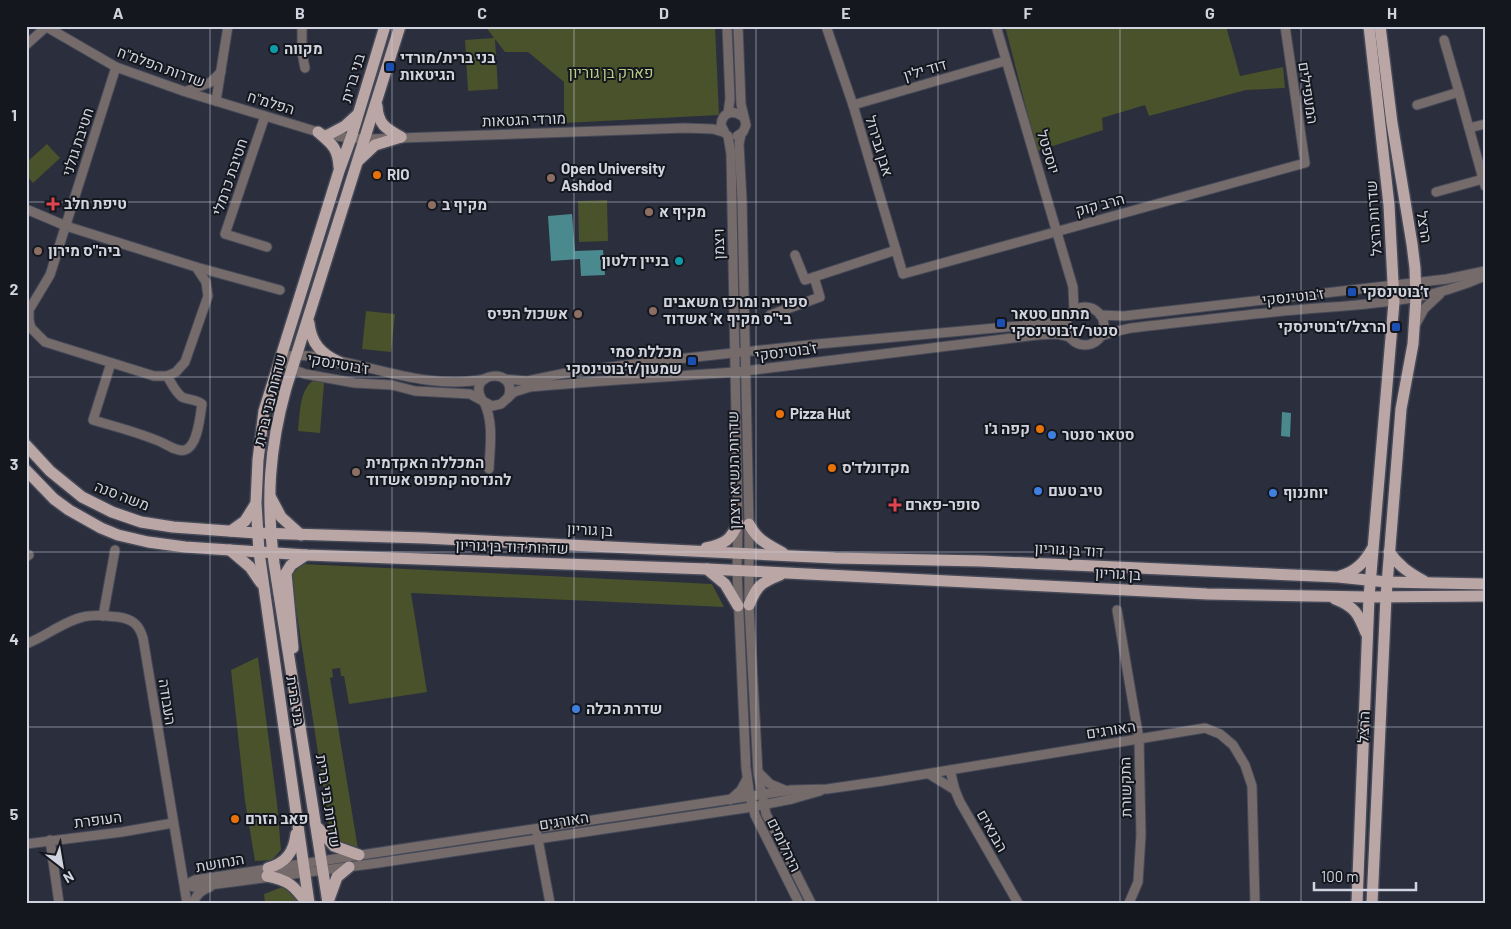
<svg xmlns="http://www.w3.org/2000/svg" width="1511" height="929" font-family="Barlow,Heebo,sans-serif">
<rect width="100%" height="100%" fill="#2a2e3d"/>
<!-- green -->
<g fill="#49522a">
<polygon points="485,26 715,26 719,115 564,123 564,82 528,52 505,52 495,39 498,89 468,91 465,40 494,38"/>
<polygon points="1005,26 1226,26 1240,76 1283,67 1285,88 1246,90 1149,116 1145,105 1102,118 1103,130 1037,151"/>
<polygon points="47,144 60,158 33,183 26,175 26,163"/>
<polygon points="607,200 608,241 579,242 578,201"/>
<polygon points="366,311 395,314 391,352 362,349"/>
<path d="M314,380L324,383L320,433L298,431C300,415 299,389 314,380Z"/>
<path d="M303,564L712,584L724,607L411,593L427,692L349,704L344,676H341L340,668L332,669L333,677L330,678L358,849C348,849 333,843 330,832L291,575Z"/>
<polygon points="258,657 277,803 281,850 272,860 255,861 245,801 231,670"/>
<polygon points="285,886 296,899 297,903 265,903 264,894"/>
</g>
<!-- water -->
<g fill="#4a8a8f">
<polygon points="572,214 575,251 603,250 605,275 581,276 580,259 551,261 548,216"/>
<polygon points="1282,412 1291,413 1290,437 1281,436"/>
</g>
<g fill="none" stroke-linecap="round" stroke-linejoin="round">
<!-- minor casing -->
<g stroke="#454957" stroke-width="11">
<g id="minor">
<polyline points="45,26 116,67 186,92 328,135 351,138 371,139 685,128 713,129 723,132"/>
<polyline points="302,26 302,53 305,68"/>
<polyline points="727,26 730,99 728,113"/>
<polyline points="826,26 853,105 903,274 1305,163 1285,26"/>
<polyline points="996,26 1073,287 1074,311"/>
<polyline points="1444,40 1459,92"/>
<polyline points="26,45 46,27"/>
<polyline points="187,91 211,82 221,72"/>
<polyline points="216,101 228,26"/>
<polyline points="853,105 1005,61"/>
<polyline points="1417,105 1459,92 1485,186"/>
<polyline points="265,116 225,234 267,247"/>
<polyline points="1469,128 1485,124"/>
<path d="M725,133L721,125C722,113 732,109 742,116"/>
<polyline points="741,134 739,144 742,200 749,524 749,605 758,773 766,814 811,903"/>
<polyline points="728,136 731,154 738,523 737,571 746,768 750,797 755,815 799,903"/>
<polyline points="737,136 743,132 746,125 741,104 738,26"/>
<polyline points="1436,192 1483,179"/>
<polyline points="26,209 66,226 196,267 206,282 208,296 185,362 176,372 167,376 154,376 45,342 31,328 29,320 29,310 50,275 116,67"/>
<polyline points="795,255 805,280 896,250"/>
<polyline points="196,267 280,290"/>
<circle cx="1085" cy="326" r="19"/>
<polyline points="770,315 820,297 814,277"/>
<polyline points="1100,315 1124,316 1447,279 1485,271"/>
<polyline points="1416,324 1424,309 1440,294"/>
<path d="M1101,336L1113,332L1131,328C1186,322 1240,315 1295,310C1361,304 1423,304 1485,276"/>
<path d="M280,356L292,369L305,374L355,383L392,385L415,391L470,394L492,406L501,404L514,392L530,387C602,380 674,377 745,371L1037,335L1057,334L1069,337"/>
<path d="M280,356C290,356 301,355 311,356C368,363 426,391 485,379"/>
<path d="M111,363L93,420C116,427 141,433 163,443C169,446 178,452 185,450C198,446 200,416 202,404C196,399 188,400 182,397C175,392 171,382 167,376"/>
<polyline points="504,379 527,381 571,372 658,361 818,344 1051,323 1067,319"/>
<path d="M482,400C465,371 520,366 508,398"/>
<path d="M484,402C494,423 490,446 489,469"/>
<polyline points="26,557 29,555"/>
<polyline points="1117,610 1139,739 1141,835 1138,882 1129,903"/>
<polyline points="103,616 115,550"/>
<path d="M26,644C45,637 64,621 83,617C95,614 106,616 118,617C132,619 139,624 143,638L187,903"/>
<polyline points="950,770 955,790 960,802 1018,903"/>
<polyline points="759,773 770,784 787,791"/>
<polyline points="929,774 955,790"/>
<polyline points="730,800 741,790 747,779"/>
<polyline points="537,834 550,903"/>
<polyline points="50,840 59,903"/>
<polyline points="26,844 122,832 173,823"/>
<polyline points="185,885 195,880 791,790 827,789 883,781 1205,728 1220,734 1233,745 1245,765 1252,786 1255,903"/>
<polyline points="185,885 194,887 378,863 752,807 792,799 820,791"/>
<path d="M193,903C197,894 201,890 210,887"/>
</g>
</g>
<!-- major casing -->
<g stroke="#454957" stroke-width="14">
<g id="major">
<path d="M377,106C378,124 386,129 401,137"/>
<path d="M318,132C332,144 338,148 339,167"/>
<polyline points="328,135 345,126 357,115"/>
<polyline points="358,161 375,145 401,137"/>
<path d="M309,323C311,343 321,354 339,362"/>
<polyline points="26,445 50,471 82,497 112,512 141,522 173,527 257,533 424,538 835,558 981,561 1338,577 1387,582 1485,584"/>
<polyline points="26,470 54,499 69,510 101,528 118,535 148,542 185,547 306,555 707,569 1207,594 1369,597 1485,596"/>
<polyline points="271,498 281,517 301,535"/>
<path d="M749,524C758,541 767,544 783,553"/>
<polyline points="231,531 245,521 255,505"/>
<path d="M706,548C725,544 731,540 738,523"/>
<polyline points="230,550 250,567 261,583"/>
<path d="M1389,552C1399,566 1409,573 1424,581"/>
<polyline points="707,569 725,584 738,606"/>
<path d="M1340,576C1355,572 1365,562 1372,549"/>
<path d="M1335,599C1355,607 1358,613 1366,633"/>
<path d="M749,605C757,586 760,583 780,575"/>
<polyline points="293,648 286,573 291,565 306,555"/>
<polyline points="318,828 334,846 359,855"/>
<path d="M268,868C286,863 294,852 296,834"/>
<path d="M267,876C289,880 294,886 307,903"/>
<polyline points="329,899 337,877 349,867"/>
<polyline points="309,903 259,552 256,503 258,460 264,411 339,171 351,138 385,26"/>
<path d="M328,903L274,563C266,500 269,449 286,388L400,26"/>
<polyline points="1357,903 1369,597 1394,302 1389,205 1369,26"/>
<polyline points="1372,903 1386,597 1401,409 1413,344 1416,298 1415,268 1412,244 1392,123 1380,26"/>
</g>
</g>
<!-- minor -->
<use href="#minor" stroke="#756b6b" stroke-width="9"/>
<!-- major -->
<use href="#major" stroke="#bba6a6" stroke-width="11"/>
</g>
<!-- grid -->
<path fill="none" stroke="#d1d4de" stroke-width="1" stroke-opacity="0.55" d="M210,26V903M392,26V903M574,26V903M756,26V903M938,26V903M1120,26V903M1301,26V903M26,202H1485M26,377H1485M26,552H1485M26,727H1485"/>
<!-- markers -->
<g fill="#0f9aa8" stroke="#15171e" stroke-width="2">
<circle cx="274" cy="49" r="5"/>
<circle cx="679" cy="261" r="5"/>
</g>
<g fill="#1a4fb4" stroke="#15171e" stroke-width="2">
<rect x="385" y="62" width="10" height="10" rx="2.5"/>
<rect x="1347" y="287" width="10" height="10" rx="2.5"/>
<rect x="996" y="318" width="10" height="10" rx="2.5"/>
<rect x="1391" y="322" width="10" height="10" rx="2.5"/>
<rect x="687" y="356" width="10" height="10" rx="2.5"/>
</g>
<g fill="#e8710a" stroke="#15171e" stroke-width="2">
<circle cx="377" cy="175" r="5"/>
<circle cx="780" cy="414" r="5"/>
<circle cx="1040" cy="429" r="5"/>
<circle cx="832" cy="468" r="5"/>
<circle cx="235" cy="819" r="5"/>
</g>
<g fill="#8d6e63" stroke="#15171e" stroke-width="2">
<circle cx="551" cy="178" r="5"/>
<circle cx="432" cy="205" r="5"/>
<circle cx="649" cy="212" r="5"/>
<circle cx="38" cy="251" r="5"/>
<circle cx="653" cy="311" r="5"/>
<circle cx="578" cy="314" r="5"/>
<circle cx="356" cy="472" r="5"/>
</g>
<g fill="#e0444e" stroke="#15171e" stroke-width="2">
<path d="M50.5 196.5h5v5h5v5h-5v5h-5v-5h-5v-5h5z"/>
<path d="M892.5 497.5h5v5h5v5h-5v5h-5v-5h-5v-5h5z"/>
</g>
<g fill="#3f7fe0" stroke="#15171e" stroke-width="2">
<circle cx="1052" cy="435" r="5"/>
<circle cx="1038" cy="491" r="5"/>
<circle cx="1273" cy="493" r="5"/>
<circle cx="576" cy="709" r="5"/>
</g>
<g text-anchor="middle" stroke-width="4" stroke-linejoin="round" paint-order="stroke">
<!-- poi labels -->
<g font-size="15" font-weight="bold" fill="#d1d4de" stroke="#15171e" text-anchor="start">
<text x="284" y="54">מקווה</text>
<text x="400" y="63">בני ברית/מורדי<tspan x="400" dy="17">הגיטאות</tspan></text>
<text x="561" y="174">Open University<tspan x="561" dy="17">Ashdod</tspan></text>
<text x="387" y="180">RIO</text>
<text x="64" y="209">טיפת חלב</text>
<text x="442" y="210">מקיף ב</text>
<text x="659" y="217">מקיף א</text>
<text x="48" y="256">ביה"ס מירון</text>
<text x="669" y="266" text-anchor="end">בניין דלטון</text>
<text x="1362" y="297">ז׳בוטינסקי</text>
<text x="663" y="307">ספרייה ומרכז משאבים<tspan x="663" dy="17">בי"ס מקיף א' אשדוד</tspan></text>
<text x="568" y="319" text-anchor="end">אשכול הפיס</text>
<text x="1011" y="319">מתחם סטאר<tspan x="1011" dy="17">סנטר/ז׳בוטינסקי</tspan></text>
<text x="1386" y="332" text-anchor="end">הרצל/ז׳בוטינסקי</text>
<text x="682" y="357" text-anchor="end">מכללת סמי<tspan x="682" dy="17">שמעון/ז׳בוטינסקי</tspan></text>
<text x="790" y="419">Pizza Hut</text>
<text x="1030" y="434" text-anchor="end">קפה ג'ו</text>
<text x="1062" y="440">סטאר סנטר</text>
<text x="366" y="468">המכללה האקדמית<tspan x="366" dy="17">להנדסה קמפוס אשדוד</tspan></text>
<text x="842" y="473">מקדונלד'ס</text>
<text x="1048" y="496">טיב טעם</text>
<text x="1283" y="498">יוחננוף</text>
<text x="905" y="510">סופר-פארם</text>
<text x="586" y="714">שדרת הכלה</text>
<text x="245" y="824">פאב הזרם</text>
</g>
<!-- street labels -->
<g font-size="15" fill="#d1d4de" stroke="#15171e">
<text transform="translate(161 67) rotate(20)" y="5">שדרות הפלמ"ח</text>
<text transform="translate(925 70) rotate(-16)" y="5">דוד ילין</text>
<text transform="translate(353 78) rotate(-73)" y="5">בני ברית</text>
<text transform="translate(1308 93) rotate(81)" y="5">המעפילים</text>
<text transform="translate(271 103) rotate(17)" y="5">הפלמ"ח</text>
<text transform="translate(524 120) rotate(-2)" y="5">מורדי הגטאות</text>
<text transform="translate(78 142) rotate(-72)" y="5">חטיבת גולני</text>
<text transform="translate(879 146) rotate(73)" y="5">אבן גבירול</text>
<text transform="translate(1048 152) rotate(73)" y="5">יוספטל</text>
<text transform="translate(230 177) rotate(-71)" y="5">חטיבת כרמלי</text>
<text transform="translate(1100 205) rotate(-15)" y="5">הרב קוק</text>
<text transform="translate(1374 218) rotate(-94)" y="5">שדרות הרצל</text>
<text transform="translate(1424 227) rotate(81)" y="5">הרצל</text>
<text transform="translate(719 244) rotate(-91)" y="5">ויצמן</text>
<text transform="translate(1293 297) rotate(-6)" y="5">ז'בוטינסקי</text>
<text transform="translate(786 352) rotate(-7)" y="5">ז'בוטינסקי</text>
<text transform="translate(338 364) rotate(10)" y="5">ז'בוטינסקי</text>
<text transform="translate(270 400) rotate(-76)" y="5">שדרות בני ברית</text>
<text transform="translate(734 470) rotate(-91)" y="5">שדרות הנשיא ויצמן</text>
<text transform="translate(122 496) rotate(21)" y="5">משה סנה</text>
<text transform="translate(590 530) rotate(3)" y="5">בן גוריון</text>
<text transform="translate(512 547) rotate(2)" y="5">שדרות דוד בן גוריון</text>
<text transform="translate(1069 550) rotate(3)" y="5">דוד בן גוריון</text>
<text transform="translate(1118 574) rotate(3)" y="5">בן גוריון</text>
<text transform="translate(295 701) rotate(81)" y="5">בני ברית</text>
<text transform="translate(167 702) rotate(81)" y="5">העבודה</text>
<text transform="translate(1364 727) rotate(-87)" y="5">הרצל</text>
<text transform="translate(1111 730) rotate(-9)" y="5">האורגים</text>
<text transform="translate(1126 787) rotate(-91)" y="5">התקשורת</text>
<text transform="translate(328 801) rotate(81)" y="5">שדרות בני ברית</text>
<text transform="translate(98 820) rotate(-7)" y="5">העופרת</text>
<text transform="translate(564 821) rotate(-9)" y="5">האורגים</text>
<text transform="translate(992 831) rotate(60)" y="5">הבנאים</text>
<text transform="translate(784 845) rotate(64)" y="5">היהלומים</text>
<text transform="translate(220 863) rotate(-10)" y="5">הנחושת</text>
</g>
<!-- park labels -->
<g font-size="15" fill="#bccd85" stroke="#15171e">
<text x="611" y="78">פארק בן גוריון</text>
</g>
</g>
<!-- border -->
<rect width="1511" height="929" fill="none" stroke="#15171e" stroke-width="55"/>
<!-- north arrow -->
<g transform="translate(62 866) rotate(149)" stroke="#15171e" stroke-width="4" paint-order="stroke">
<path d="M0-4L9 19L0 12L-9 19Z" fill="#d1d4de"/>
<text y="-8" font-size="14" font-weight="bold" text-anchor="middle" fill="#d1d4de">N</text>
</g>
<!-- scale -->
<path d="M1314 882v8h102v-8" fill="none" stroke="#d1d4de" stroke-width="2.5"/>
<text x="1321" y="882" font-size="15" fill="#d1d4de" stroke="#15171e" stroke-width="4" paint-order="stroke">100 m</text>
<rect x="28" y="28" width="1456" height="874" fill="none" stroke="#d1d4de" stroke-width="2"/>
<g font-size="16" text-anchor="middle" font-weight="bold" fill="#d1d4de">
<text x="118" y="19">A</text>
<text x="300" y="19">B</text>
<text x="482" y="19">C</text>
<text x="664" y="19">D</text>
<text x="846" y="19">E</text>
<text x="1028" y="19">F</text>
<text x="1210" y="19">G</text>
<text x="1392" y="19">H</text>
<text x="14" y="121">1</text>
<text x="14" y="295">2</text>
<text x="14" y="470">3</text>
<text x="14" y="645">4</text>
<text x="14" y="820">5</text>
</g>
</svg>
